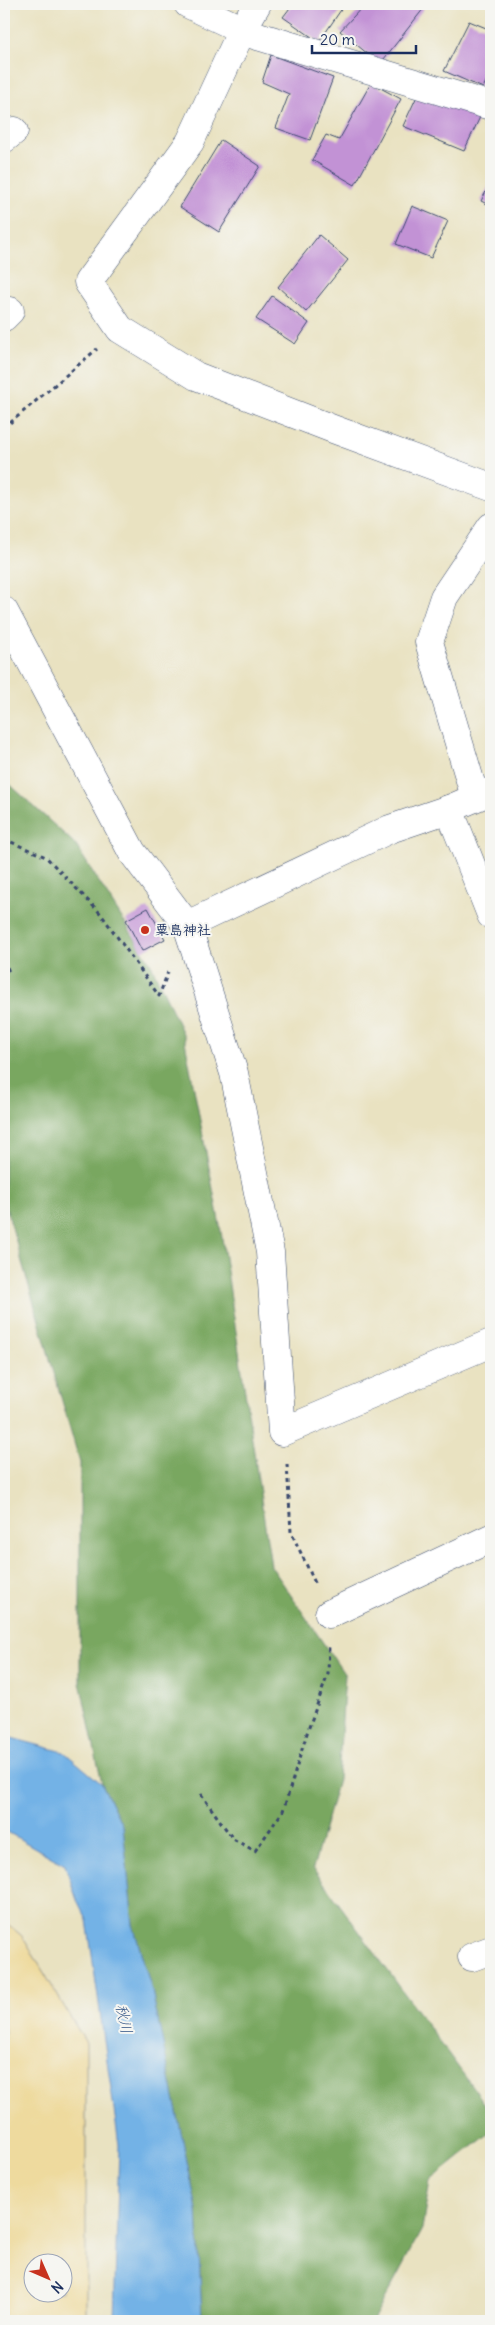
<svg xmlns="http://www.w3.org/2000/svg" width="495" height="2325" font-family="Delius,'Klee One',sans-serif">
<rect width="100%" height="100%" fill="#f6f6f2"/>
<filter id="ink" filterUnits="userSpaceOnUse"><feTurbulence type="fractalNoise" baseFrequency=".02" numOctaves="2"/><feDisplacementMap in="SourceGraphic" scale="10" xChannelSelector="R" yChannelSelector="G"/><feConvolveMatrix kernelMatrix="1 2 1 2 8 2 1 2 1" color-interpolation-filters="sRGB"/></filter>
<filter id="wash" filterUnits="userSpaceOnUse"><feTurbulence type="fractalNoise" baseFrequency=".0096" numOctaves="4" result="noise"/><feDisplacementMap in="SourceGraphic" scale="20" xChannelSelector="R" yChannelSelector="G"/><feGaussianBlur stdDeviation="1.12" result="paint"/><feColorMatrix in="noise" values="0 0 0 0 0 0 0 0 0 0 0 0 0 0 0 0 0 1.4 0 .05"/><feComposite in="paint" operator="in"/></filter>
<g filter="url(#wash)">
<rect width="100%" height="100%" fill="#e9e2c1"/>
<!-- forest -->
<polygon fill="#79a761" stroke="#4a6b60" points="4,779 75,844 151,964 184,1036 221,1231 271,1566 345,1675 338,1780 313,1868 491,2112 491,2132 430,2181 422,2229 373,2321 202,2321 197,2210 152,1991 133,1925 123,1827 102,1784 80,1682 80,1463 4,1200"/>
<!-- sand -->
<path fill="#eeda9e" stroke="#84847e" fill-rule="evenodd" d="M4,1921L22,1936L86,2043V2321H4ZM32,2262H62V2292H32Z"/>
<!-- water -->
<polygon fill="#73b2e6" stroke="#4770a2" points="4,1736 64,1752 102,1784 123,1827 133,1925 152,1991 197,2210 202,2321 114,2321 119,2145 87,1920 77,1900 65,1865 4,1830"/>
<g id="blocks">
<!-- building -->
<g fill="#c292d5">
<polygon points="293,4 345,4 319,42 283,17"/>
<polygon points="365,4 420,4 424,8 380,64 340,31"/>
<polygon points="469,21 491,30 491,71 483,88 444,71"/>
<polygon points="271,55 333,78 310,140 276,128 289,94 262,82"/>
<polygon points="371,83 401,99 355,185 312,160 326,135 339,140"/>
<polygon points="419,92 480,117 464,151 403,126"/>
<polygon points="221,140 260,166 219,232 180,207"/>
<polygon points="491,182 491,206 481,201"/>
<polygon points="412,206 448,221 431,258 396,244"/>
<polygon points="319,235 348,260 306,312 278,287"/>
<polygon points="272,296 309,323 295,344 256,319"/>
<polygon points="148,908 165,939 142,951 126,920"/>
</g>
</g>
</g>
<g filter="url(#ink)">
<use href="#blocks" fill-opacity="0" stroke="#3a4a6d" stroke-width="1"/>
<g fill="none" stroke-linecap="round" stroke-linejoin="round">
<!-- minor casing -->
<g stroke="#3a4a6d" stroke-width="29">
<g id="minor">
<polyline points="188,4 251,34 491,106"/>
<polyline points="257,4 242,30 190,142 88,282 120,329 196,376 333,429 491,487"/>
<polyline points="4,139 14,131"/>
<polyline points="4,317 10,311"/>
<polyline points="4,611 132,852 187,925 234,1073 270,1252 282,1432 491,1343"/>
<polyline points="475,797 429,642 444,597 491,527"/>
<polyline points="449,809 491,915"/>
<polyline points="187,925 390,829 449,809 491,791"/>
<polyline points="329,1614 491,1538"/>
<polyline points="472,1957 491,1950"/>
</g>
</g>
<!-- path -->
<g stroke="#3a4a6d" stroke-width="3" stroke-dasharray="4 4" stroke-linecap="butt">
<polyline points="4,428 97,349"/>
<polyline points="4,839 46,857 101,914 159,996 168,972"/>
<polyline points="4,960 9,972 4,970"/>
<polyline points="4,1422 7,1423"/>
<polyline points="287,1464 291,1532 316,1585"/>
<polyline points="201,1794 233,1839 255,1851 283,1811 308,1730 328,1674 329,1645"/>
</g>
<!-- minor -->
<use href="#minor" stroke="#fff" stroke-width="28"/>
</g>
</g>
<!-- markers -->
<circle fill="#c8321e" stroke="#f6f6f2" stroke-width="2" cx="145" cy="930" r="5"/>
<g text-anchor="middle" stroke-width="4" stroke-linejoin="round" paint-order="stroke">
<!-- poi labels -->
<g font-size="14" font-weight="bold" fill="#1b2f5e" stroke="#f6f6f2" text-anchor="start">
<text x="155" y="935">粟島神社</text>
</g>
<!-- water labels -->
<g font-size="15" font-style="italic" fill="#355687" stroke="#f6f6f2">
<text transform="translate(124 2019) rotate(78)" y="5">秋川</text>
</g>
</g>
<!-- margin -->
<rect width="495" height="2325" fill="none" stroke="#f6f6f2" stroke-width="20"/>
<!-- north arrow -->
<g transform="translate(48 2278) rotate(135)"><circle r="24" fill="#f6f6f2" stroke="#9ea6b7"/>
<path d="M0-4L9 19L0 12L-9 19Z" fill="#c8321e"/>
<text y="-8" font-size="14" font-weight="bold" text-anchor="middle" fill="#1b2f5e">N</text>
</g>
<!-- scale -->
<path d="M312 45v8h104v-8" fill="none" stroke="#1b2f5e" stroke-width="2.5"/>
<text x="320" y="45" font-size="15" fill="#1b2f5e" stroke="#f6f6f2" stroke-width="4" paint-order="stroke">20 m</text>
</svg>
